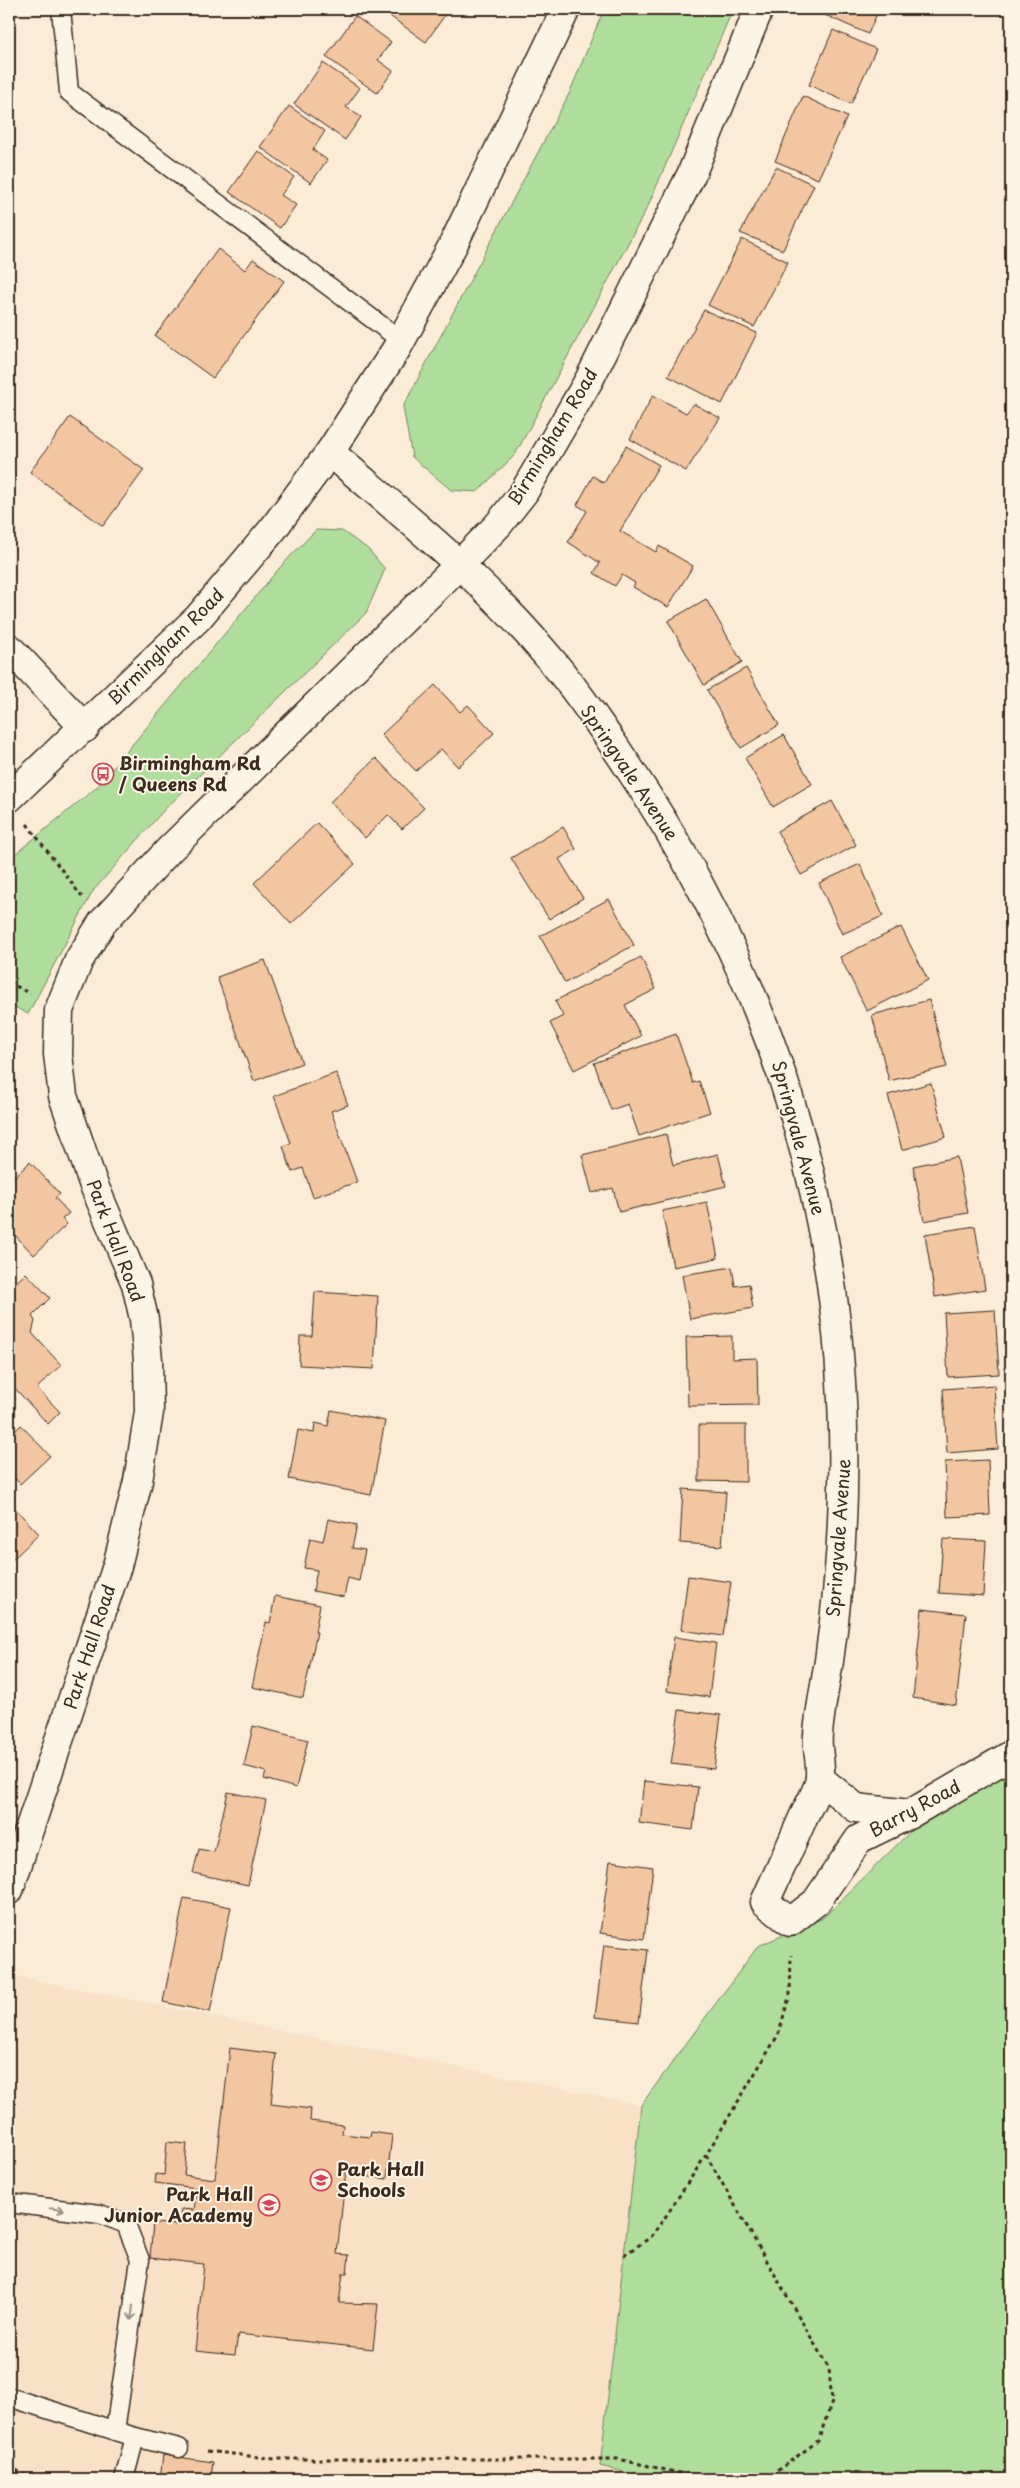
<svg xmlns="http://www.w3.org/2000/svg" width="1020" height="2488" font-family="'Playpen Sans',sans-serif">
<rect width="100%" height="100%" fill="#faecd7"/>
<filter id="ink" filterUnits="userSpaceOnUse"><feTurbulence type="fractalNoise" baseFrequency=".02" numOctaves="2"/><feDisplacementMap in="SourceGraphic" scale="10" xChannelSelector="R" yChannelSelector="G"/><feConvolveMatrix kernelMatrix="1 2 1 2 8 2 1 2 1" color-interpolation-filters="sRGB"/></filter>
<g filter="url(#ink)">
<!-- built -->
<polygon fill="#f8e1c7" points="16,1976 641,2105 600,2466 652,2479 9,2479 9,2019"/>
<!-- green -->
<g fill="#afdd9c" stroke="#75845d">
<polygon points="604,9 733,9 648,206 515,455 477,492 451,490 412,457 403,407 569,94"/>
<polygon points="316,530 342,531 368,549 385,569 366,613 163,811 93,891 28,1014 9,1004 9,859 97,787 282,565"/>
<polygon points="1011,1772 1011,2479 652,2479 600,2466 641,2105 758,1946 823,1918 919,1823"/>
</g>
<!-- building -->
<g fill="#f2c6a1" stroke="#3b2a1e">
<polygon points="380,9 449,9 426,42"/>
<polygon points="828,9 879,9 868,34 825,15"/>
<polygon points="355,16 391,42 378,60 393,71 377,93 326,57"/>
<polygon points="833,30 876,49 851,104 809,85"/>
<polygon points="323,63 360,88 346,107 361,117 345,140 294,104"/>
<polygon points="803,96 847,117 818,179 775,161"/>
<polygon points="289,106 325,131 313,150 327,160 311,183 260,147"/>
<polygon points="258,151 294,177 281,195 296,205 280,228 229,192"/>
<polygon points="776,167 814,185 783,250 740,233"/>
<polygon points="742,239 788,262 754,327 708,305"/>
<polygon points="218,249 245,270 253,259 284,281 213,378 155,336"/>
<polygon points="704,310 757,333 722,404 668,376"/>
<polygon points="653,395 686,413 694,404 720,418 686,471 630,439"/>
<polygon points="70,417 144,470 103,526 30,472"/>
<polygon points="626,446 659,465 620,531 656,552 659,546 693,566 668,607 633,587 635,583 622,575 615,586 594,573 600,563 568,542 587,511 577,505 593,476 604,483"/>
<polygon points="706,599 742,662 704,685 668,621"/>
<polygon points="746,668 779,725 741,748 707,690"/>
<polygon points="435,685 460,712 468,705 494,733 458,767 441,749 416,771 381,735"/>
<polygon points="784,735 812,784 773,807 745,758"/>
<polygon points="376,758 424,808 402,829 388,815 365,838 330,802"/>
<polygon points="832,801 856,845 801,875 777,831"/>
<polygon points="317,823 355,864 291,924 254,883"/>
<polygon points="563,827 576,849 559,859 583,898 549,919 511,858"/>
<polygon points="860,864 883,916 842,934 819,883"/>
<polygon points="609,899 634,945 565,983 540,936"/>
<polygon points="901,927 928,980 867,1011 840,957"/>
<polygon points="641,957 656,989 625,1005 641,1036 574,1070 550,1023 563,1016 555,1001"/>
<polygon points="265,960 302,1063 254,1081 217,977"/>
<polygon points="929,1000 947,1067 889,1081 872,1015"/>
<polygon points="676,1034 693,1083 699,1081 710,1112 639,1136 628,1104 611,1110 594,1063"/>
<polygon points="336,1073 348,1105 331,1111 357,1182 313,1197 303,1168 292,1172 283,1146 291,1143 274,1096"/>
<polygon points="931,1083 946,1137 902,1150 888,1095"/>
<polygon points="666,1134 673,1165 718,1154 726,1186 619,1212 613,1188 592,1193 582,1155"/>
<polygon points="957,1157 968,1213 924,1221 913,1166"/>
<polygon points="30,1162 60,1194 55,1198 69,1213 62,1219 67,1224 34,1255 9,1229 9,1182"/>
<polygon points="707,1202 718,1258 673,1267 662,1211"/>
<polygon points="975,1226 985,1289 935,1297 925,1234"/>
<polygon points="732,1267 735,1286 749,1284 753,1308 690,1319 682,1275"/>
<polygon points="26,1273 50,1298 32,1316 35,1321 32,1333 61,1365 37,1388 60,1412 48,1424 9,1382 9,1289"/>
<polygon points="315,1292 378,1296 374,1369 299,1365 300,1336 312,1336"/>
<polygon points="995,1310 999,1374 948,1377 944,1313"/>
<polygon points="732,1336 732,1359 757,1358 758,1405 688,1406 686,1337"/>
<polygon points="994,1385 998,1449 947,1453 943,1389"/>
<polygon points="331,1410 385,1421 371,1495 289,1479 298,1430 314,1433 315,1423 328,1426"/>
<polygon points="21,1425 50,1456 20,1484 9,1471 9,1437"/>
<polygon points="699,1425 746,1425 746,1482 699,1481"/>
<polygon points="988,1460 990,1515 947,1517 945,1462"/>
<polygon points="683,1489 726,1492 722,1546 680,1543"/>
<polygon points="10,1503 39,1534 9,1563 9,1504"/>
<polygon points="328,1519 357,1525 352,1548 365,1550 359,1581 348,1578 344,1597 313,1591 317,1570 304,1568 310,1538 323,1541"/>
<polygon points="943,1539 986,1541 983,1596 939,1593"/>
<polygon points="688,1576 731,1582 723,1636 681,1630"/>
<polygon points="275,1596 320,1605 315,1632 317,1632 303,1698 252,1687 266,1622 270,1623"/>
<polygon points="922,1609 966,1614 956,1705 913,1698"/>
<polygon points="674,1637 716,1643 709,1697 667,1691"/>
<polygon points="679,1710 721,1715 714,1769 671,1764"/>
<polygon points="253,1726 308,1740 296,1788 264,1779 266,1772 244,1766"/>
<polygon points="644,1781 698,1787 693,1830 639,1823"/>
<polygon points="228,1792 266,1800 248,1885 193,1873 199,1849 214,1852"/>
<polygon points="610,1861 653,1867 644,1939 600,1933"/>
<polygon points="184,1898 231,1907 210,2012 163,2002"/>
<polygon points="604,1945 648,1950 639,2022 595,2017"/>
<polygon points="230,2048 276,2054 271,2104 311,2109 310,2121 343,2125 342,2134 370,2137 371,2132 392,2135 387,2179 363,2176 363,2173 346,2171 337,2254 349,2255 347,2273 343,2273 339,2303 378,2304 373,2349 238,2334 235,2355 195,2351 204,2264 150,2258 153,2223 179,2225 181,2209 194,2210 197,2188 155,2183 156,2174 164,2175 167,2142 187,2144 184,2175 215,2179"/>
<polygon points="163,2455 213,2462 211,2477 225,2479 160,2479"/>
</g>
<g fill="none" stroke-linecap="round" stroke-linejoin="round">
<!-- service casing -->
<g stroke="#3b2a1e" stroke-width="21">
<g id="service">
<polyline points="61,9 69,92 402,341"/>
<polyline points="9,2203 100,2214 126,2224 140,2260 115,2431"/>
<polyline points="9,2397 135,2437 179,2448"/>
<polyline points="124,2479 135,2437"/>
</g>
</g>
<!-- minor casing -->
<g stroke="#3b2a1e" stroke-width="31">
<g id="minor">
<path d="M330,452C404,516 482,578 545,653C575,687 602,727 627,765C812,1039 875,1335 829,1661C825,1686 820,1710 818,1734C816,1750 823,1768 819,1783C815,1796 807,1808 802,1820C790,1848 777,1875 765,1902L790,1922L816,1902L859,1839L910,1814L1011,1755"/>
<polyline points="9,648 85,728"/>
<polyline points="820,1779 856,1808 910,1814"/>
<polyline points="9,1890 117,1566 138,1481 149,1412 148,1360 144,1319 136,1284 93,1183 63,1096 58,1054 59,1010 79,960 102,923 169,850 460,564 498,525 524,492 589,380 691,175 759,9"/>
</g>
</g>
<!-- trunk casing -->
<g stroke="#3b2a1e" stroke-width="31">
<polyline id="trunk" points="9,798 198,618 273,529 330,452 397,348 453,245 566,9"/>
</g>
<!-- path -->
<g stroke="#3b2a1e" stroke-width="3" stroke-dasharray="4 4" stroke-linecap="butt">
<polyline points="27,824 82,897"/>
<polyline points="9,982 30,994"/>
<polyline points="706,2155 829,2369 832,2402 818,2441 766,2479"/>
<polyline points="624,2255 651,2237 668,2213 706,2155 778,2035 790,1994 791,1955"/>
<polyline points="207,2451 275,2459 618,2459 706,2479"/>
<polyline points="9,2466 32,2479"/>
</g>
<!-- service -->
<use href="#service" stroke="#fcf5e5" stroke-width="18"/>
<!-- minor -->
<use href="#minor" stroke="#fcf5e5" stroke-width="28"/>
<!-- trunk -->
<use href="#trunk" stroke="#fcf5e5" stroke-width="28"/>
</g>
<!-- one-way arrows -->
<defs><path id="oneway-shaft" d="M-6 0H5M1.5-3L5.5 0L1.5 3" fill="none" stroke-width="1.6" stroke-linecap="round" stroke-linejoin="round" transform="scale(1.25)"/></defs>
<g stroke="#9c9082">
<use href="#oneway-shaft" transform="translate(57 2209) rotate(6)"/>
<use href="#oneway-shaft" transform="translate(132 2313) rotate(98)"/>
</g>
</g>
<!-- icons -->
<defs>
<g id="bus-ring" transform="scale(1.125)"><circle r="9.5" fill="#fcf5e5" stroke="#d1495b" stroke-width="1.5"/><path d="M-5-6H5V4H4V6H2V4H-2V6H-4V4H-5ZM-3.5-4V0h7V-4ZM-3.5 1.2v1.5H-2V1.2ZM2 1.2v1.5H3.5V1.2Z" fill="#d1495b"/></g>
<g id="school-ring" transform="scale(1.125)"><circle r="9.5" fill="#fcf5e5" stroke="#d1495b" stroke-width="1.5"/><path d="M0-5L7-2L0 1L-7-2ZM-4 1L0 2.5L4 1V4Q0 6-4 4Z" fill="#d1495b"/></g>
</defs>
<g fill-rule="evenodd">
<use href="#bus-ring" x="103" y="774"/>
<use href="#school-ring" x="321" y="2180"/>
<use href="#school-ring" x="269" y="2205"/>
</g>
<g text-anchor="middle" stroke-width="4" stroke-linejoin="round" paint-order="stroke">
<!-- street labels -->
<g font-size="18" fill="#3b2a1e" stroke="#fcf5e5">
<text transform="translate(553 437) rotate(-59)" y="6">Birmingham Road</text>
<text transform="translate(166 647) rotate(-45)" y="6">Birmingham Road</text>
<text transform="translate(629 773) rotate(56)" y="6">Springvale Avenue</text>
<text transform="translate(798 1138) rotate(75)" y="6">Springvale Avenue</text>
<text transform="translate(115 1241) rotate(69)" y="6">Park Hall Road</text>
<text transform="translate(839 1538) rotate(-86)" y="6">Springvale Avenue</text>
<text transform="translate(90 1647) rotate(-72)" y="6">Park Hall Road</text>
<text transform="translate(915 1809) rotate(-28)" y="6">Barry Road</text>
</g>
<!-- poi labels -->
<g font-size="18" font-weight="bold" fill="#3b2a1e" stroke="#fcf5e5" text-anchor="start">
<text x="119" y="770">Birmingham Rd<tspan x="119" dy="21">/ Queens Rd</tspan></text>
<text x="337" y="2176">Park Hall<tspan x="337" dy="21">Schools</tspan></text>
<text x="253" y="2201" text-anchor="end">Park Hall<tspan x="253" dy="21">Junior Academy</tspan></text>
</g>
</g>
<!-- margin -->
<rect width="1020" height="2488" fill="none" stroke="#fcf5e5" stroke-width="30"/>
<rect x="15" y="15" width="990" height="2458" fill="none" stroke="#3b2a1e" stroke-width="2" filter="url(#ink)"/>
</svg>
